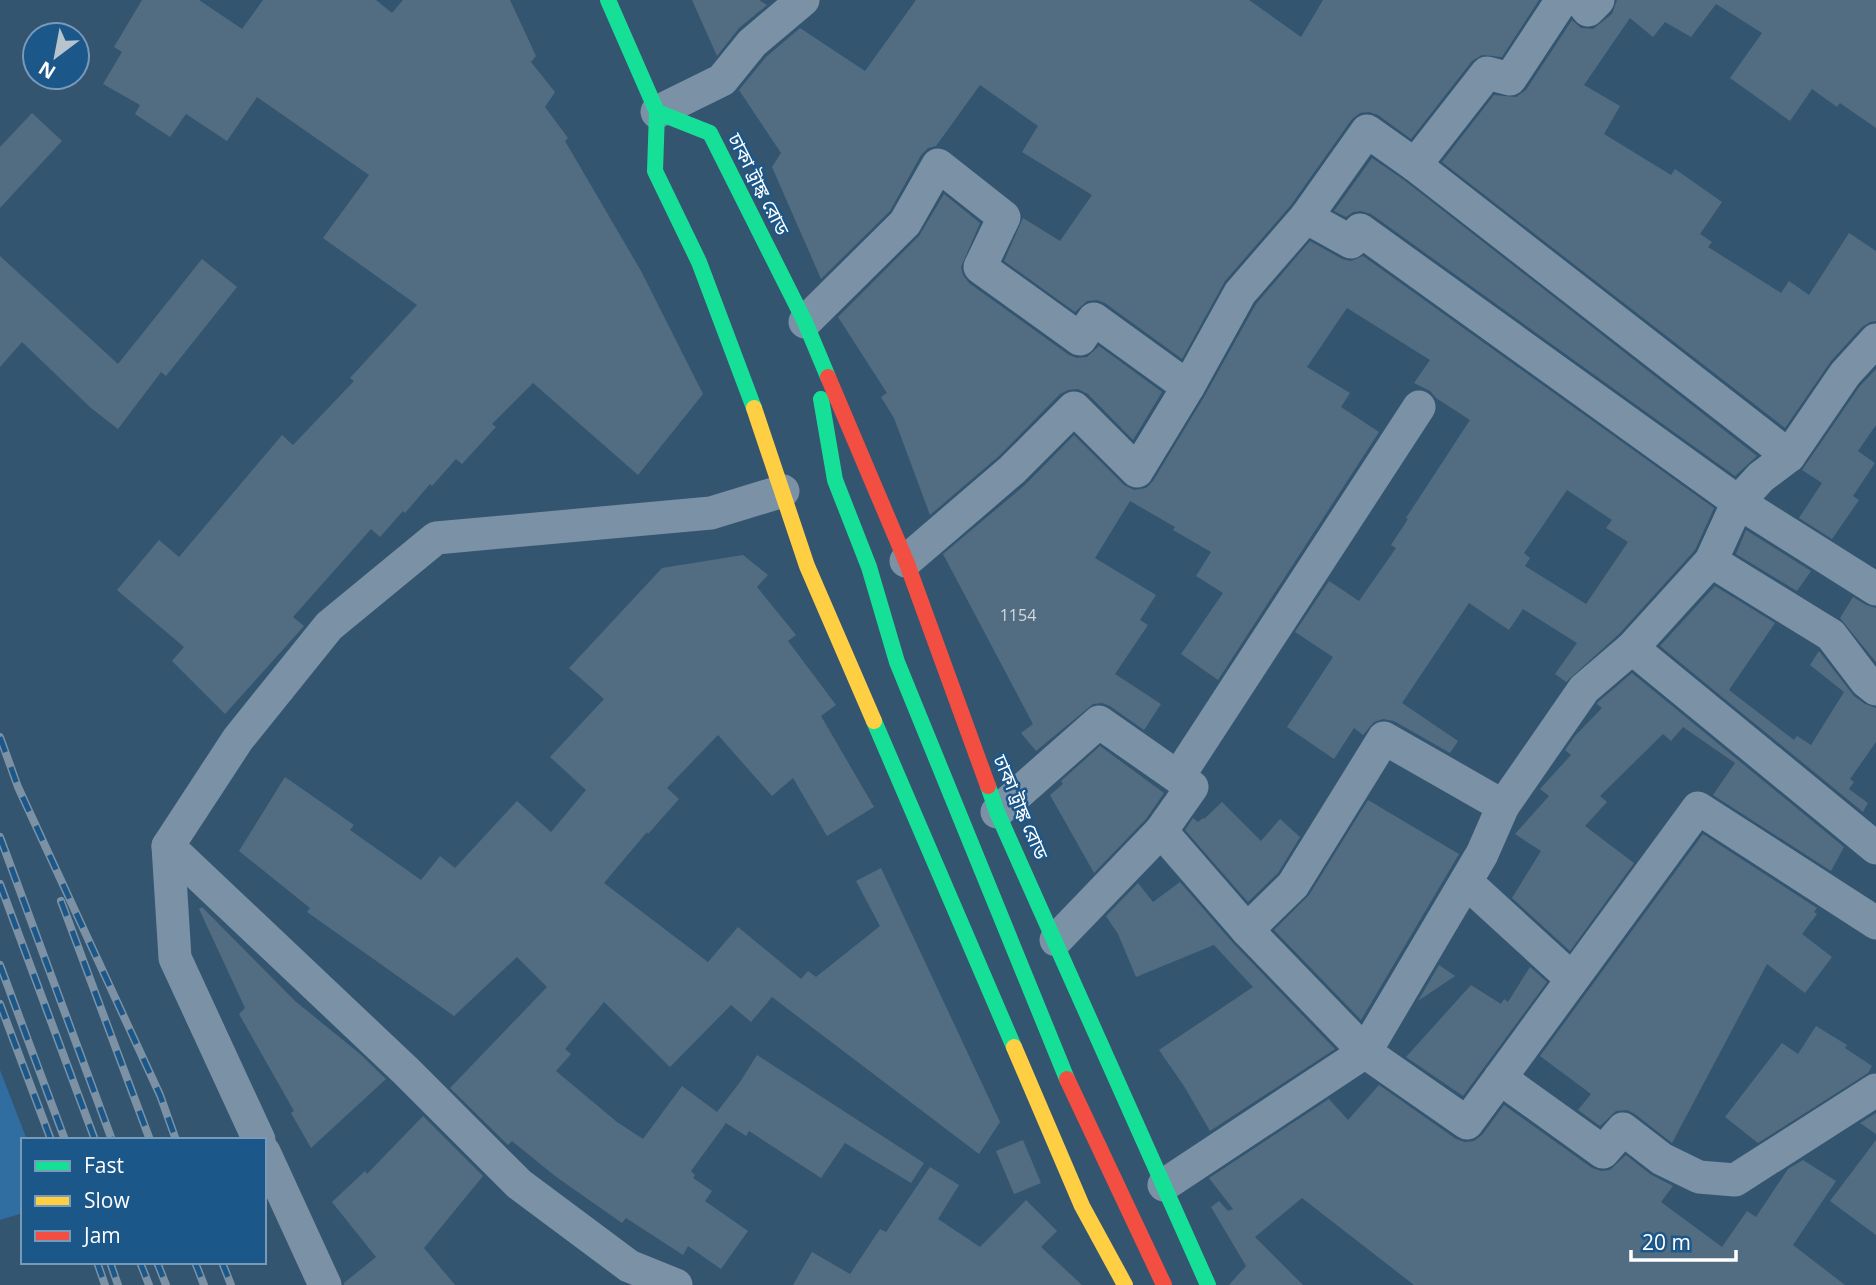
<svg xmlns="http://www.w3.org/2000/svg" width="1876" height="1285" font-family="'Open Sans','Noto Sans Bengali',sans-serif">
<rect width="100%" height="100%" fill="#345570"/>
<!-- green -->
<polygon fill="#306da0" points="0,1070 27,1140 23,1140 23,1213 0,1220"/>
<!-- building -->
<g fill="#526d82" fill-rule="evenodd">
<polygon points="142,0 199,0 242,29 263,0 376,0 392,13 403,0 510,0 536,56 531,62 555,92 545,107 568,138 565,141 641,271 703,394 638,475 533,383 492,424 496,427 462,464 456,459 432,486 430,484 405,513 403,511 380,537 371,529 293,617 304,626 225,714 172,661 184,647 117,590 159,540 179,557 282,435 293,445 354,381 350,378 417,305 323,238 369,175 257,97 227,141 186,114 170,137 135,114 140,105 103,84 122,52 114,47"/>
<polygon points="692,0 759,0 767,5 739,28 717,56"/>
<polygon points="916,0 1249,0 1301,37 1323,0 1539,0 1502,57 1482,55 1472,61 1411,139 1378,115 1369,112 1360,113 1352,119 1291,205 1225,281 1182,359 1105,303 1097,300 1087,301 1075,312 1004,261 1023,218 1060,241 1092,195 1022,152 1038,126 980,85 936,146 928,148 921,155 890,211 821,279 772,167 781,153 739,90 766,57 800,28 865,71"/>
<polygon points="1617,0 1876,0 1876,128 1840,103 1837,107 1812,89 1790,121 1730,78 1762,33 1716,4 1691,37 1665,22 1653,37 1630,18 1584,85 1620,106 1604,134 1671,175 1675,169 1722,202 1700,234 1712,242 1708,247 1781,293 1789,281 1809,295 1849,233 1876,251 1876,321 1870,322 1862,327 1831,361 1785,428 1442,162 1494,95 1516,97 1526,90 1572,20 1581,28 1593,29 1612,14"/>
<polygon points="32,113 62,141 0,208 0,147"/>
<polygon points="1372,158 1404,180 1757,456 1735,476 1371,214 1361,211 1353,212 1346,217 1334,211"/>
<polygon points="944,194 980,223 961,267 963,275 969,283 1069,355 1077,358 1087,357 1099,346 1162,392 1133,440 1088,394 1078,389 1068,390 1060,394 999,456 930,515 894,418 881,397 887,393 838,317 919,236"/>
<path d="M1310,241L1342,259L1351,261L1363,256L1714,508L1695,550L1619,634L1566,682L1555,674L1577,643L1523,609L1509,630L1469,603L1402,703L1458,741L1450,753L1394,721L1383,719L1374,722L1363,735L1354,728L1334,759L1287,727L1333,657L1295,632L1329,581L1359,601L1396,548L1391,545L1408,519L1406,518L1470,420L1436,398L1430,391L1414,383L1430,360L1347,308L1307,367L1350,393L1341,407L1379,432L1218,680L1181,654L1223,593L1196,576L1211,552L1173,530L1175,527L1130,501L1095,558L1156,595L1140,620L1148,625L1115,674L1161,704L1144,730L1110,706L1102,703L1093,704L1036,751L1021,733L1033,724L943,554L1025,485L1074,435L1124,485L1134,490L1146,488L1153,481L1204,397L1256,304ZM1567,490L1612,520L1606,528L1628,542L1586,604L1525,566L1530,558L1524,553Z"/>
<polygon points="0,256 118,364 202,259 237,287 166,376 161,372 118,429 91,408 22,342 0,367"/>
<polygon points="1876,369 1876,425 1858,451 1875,463 1853,496 1859,500 1832,539 1799,518 1822,483 1802,470 1860,386"/>
<polygon points="1746,530 1811,571 1797,591 1736,554"/>
<polygon points="743,555 768,575 757,587 796,635 788,641 836,705 821,716 874,807 827,836 793,778 772,796 718,735 667,788 679,799 648,834 647,832 604,883 708,962 738,927 801,979 808,971 816,977 880,926 856,881 881,868 1000,1122 979,1154 772,997 751,1022 731,1005 670,1067 604,1002 565,1049 571,1054 556,1071 617,1122 643,1139 682,1086 717,1112 740,1082 757,1055 924,1163 911,1183 845,1143 821,1178 749,1131 746,1136 726,1123 691,1171 695,1175 693,1178 712,1191 705,1201 748,1231 721,1269 688,1246 683,1255 626,1218 622,1223 555,1176 512,1141 508,1145 450,1088 547,987 517,957 454,1016 307,912 310,908 239,851 285,777 354,825 350,830 421,880 440,856 455,868 517,801 551,832 586,790 550,757 604,699 569,668 662,568"/>
<polygon points="1715,586 1775,623 1729,690 1794,740 1797,736 1811,745 1844,692 1810,665 1819,651 1854,696 1865,704 1876,708 1876,742 1850,779 1854,782 1849,789 1868,803 1863,812 1660,646"/>
<polygon points="1853,597 1866,605 1876,608 1876,662 1840,618"/>
<polygon points="1632,673 1844,847 1831,871 1713,795 1735,763 1683,727 1671,741 1663,734 1600,796 1607,802 1585,826 1634,863 1570,951 1512,898 1541,851 1515,834 1549,796 1540,789 1571,755 1565,750 1575,736 1602,708 1597,704 1598,702"/>
<polygon points="1100,746 1164,793 1146,819 1094,873 1050,795 1063,784 1061,781"/>
<polygon points="1368,800 1459,854 1361,1020 1274,930 1309,895"/>
<polygon points="1222,802 1261,841 1280,819 1300,837 1278,873 1248,902 1185,830 1193,818 1198,822 1203,818 1204,819"/>
<polygon points="1703,834 1817,908 1814,912 1817,914 1802,934 1832,957 1805,993 1767,964 1672,1143 1635,1114 1627,1110 1616,1111 1600,1126 1578,1110 1591,1094 1540,1056"/>
<polygon points="1180,882 1233,943 1335,1049 1210,1131 1184,1086 1159,1050 1253,987 1214,945 1136,977 1118,934 1106,916 1138,883 1153,902"/>
<polygon points="202,907 295,1001 359,1053 386,1079 311,1148 291,1113 294,1111 239,1014 245,1008 199,909"/>
<polygon points="1439,965 1455,976 1418,1001"/>
<polygon points="1530,967 1547,982 1463,1096 1406,1057 1471,985 1501,1004 1504,999 1508,1002"/>
<polygon points="1816,1026 1847,1045 1845,1048 1872,1066 1868,1073 1758,1143 1725,1117 1782,1043 1798,1054"/>
<polygon points="1379,1085 1456,1139 1465,1142 1474,1141 1482,1135 1504,1105 1592,1168 1601,1171 1610,1170 1626,1155 1650,1174 1673,1186 1661,1202 1722,1247 1747,1211 1756,1217 1788,1169 1803,1160 1836,1181 1793,1245 1845,1285 1414,1285 1302,1198 1255,1237 1303,1285 1229,1285 1246,1266 1211,1207 1219,1201 1228,1211 1233,1209 1209,1178 1329,1099 1348,1120"/>
<polygon points="1876,1113 1876,1134 1860,1123"/>
<polygon points="423,1116 483,1176 424,1248 455,1285 344,1285 344,1283 376,1257 332,1202 365,1171 367,1174"/>
<polygon points="1023,1140 1041,1183 1014,1194 996,1151"/>
<polygon points="1876,1140 1876,1235 1830,1201"/>
<polygon points="930,1167 959,1185 938,1219 980,1247 1026,1200 1057,1231 1041,1247 1082,1285 793,1285 812,1252 850,1274 880,1229 886,1232"/>
</g>
<g fill="none" stroke-linecap="round" stroke-linejoin="round">
<!-- street -->
<g stroke="#7b91a5" stroke-width="33">
<polyline points="1562,0 1510,79 1487,73 1415,165 1789,456"/>
<polyline points="1580,0 1588,10 1598,0"/>
<polyline points="657,112 722,80 752,43 803,0"/>
<polyline points="1306,217 1367,131 1415,165"/>
<polyline points="805,322 905,223 938,165 1004,217 980,267 1080,339 1094,319 1188,387 1240,293 1306,217 1351,242 1360,230 1738,502 1876,589"/>
<polyline points="906,561 1012,470 1074,408 1137,471 1188,387"/>
<polyline points="1711,561 1831,635 1866,681 1876,689"/>
<polyline points="1632,648 1876,848"/>
<polyline points="1178,777 1419,407"/>
<polyline points="1503,806 1384,738 1293,885 1247,930 1365,1052 1467,1123 1500,1078 1603,1152 1623,1129 1662,1159 1699,1177 1735,1180 1876,1090"/>
<polyline points="997,812 1099,722 1192,787 1161,831"/>
<polyline points="168,846 406,1071 519,1184 629,1266 676,1285"/>
<polyline points="1466,882 1572,979"/>
<polyline points="1056,940 1161,831 1247,930"/>
<polyline points="1500,1078 1698,808 1876,923"/>
<polyline points="259,1140 175,958 168,846 238,739 329,626 436,538 711,513 783,491"/>
<polyline points="264,1152 325,1285"/>
<polyline points="1164,1185 1365,1052 1482,854 1503,806 1584,689 1632,648 1711,561 1738,502 1761,477 1789,456 1845,374 1876,340"/>
</g>
<!-- fast -->
<g stroke="#16e098" stroke-width="16">
<polyline points="608,0 657,112 710,133 805,322 828,377"/>
<polyline points="657,112 655,171 699,262 754,408"/>
<polyline points="821,399 835,480 869,567 897,662 1067,1079"/>
<polyline points="874,721 1014,1047"/>
<polyline points="988,786 997,812 1208,1285"/>
</g>
<!-- slow -->
<g stroke="#ffcf43" stroke-width="16">
<polyline points="754,408 807,566 874,721"/>
<polyline points="1014,1047 1082,1206 1125,1285"/>
</g>
<!-- jam -->
<g stroke="#f24e42" stroke-width="16">
<polyline points="828,377 906,561 988,786"/>
<polyline points="1067,1079 1164,1285"/>
</g>
<!-- rail casing -->
<g stroke="#7c92a4" stroke-width="8">
<g id="rail">
<polyline points="0,737 18,787 160,1095 176,1140"/>
<polyline points="0,837 112,1140"/>
<polyline points="0,884 95,1140"/>
<polyline points="61,901 150,1140"/>
<polyline points="0,965 65,1140"/>
<polyline points="0,1004 51,1140"/>
<polyline points="97,1262 105,1285"/>
<polyline points="110,1262 118,1285"/>
<polyline points="140,1262 149,1285"/>
<polyline points="157,1262 166,1285"/>
<polyline points="195,1262 204,1285"/>
<polyline points="222,1262 231,1285"/>
</g>
</g>
<!-- rail -->
<use href="#rail" stroke="#1c5789" stroke-width="5" stroke-dasharray="16" stroke-linecap="butt"/>
</g>
<g text-anchor="middle" stroke-width="5" stroke-linejoin="round" paint-order="stroke">
<!-- number labels -->
<g font-size="16" fill="#d4dae0">
<text x="1018" y="621">1154</text>
</g>
<!-- street labels -->
<g font-size="19" fill="#fff" stroke="#1c5789">
<text transform="translate(759 184) rotate(63)" y="7">ঢাকা ট্রাঙ্ক রোড</text>
<text transform="translate(1021 807) rotate(67)" y="7">ঢাকা ট্রাঙ্ক রোড</text>
</g>
</g>
<!-- legend -->
<rect x="21" y="1138" width="245" height="126" fill="#1c5789" stroke="#779ab8" stroke-width="2"/>
<rect x="35" y="1161" width="35" height="10" fill="#16e098" stroke="#779ab8" stroke-width="2"/>
<text x="84" y="1173" font-size="21" fill="#ffffff">Fast</text>
<rect x="35" y="1196" width="35" height="10" fill="#ffcf43" stroke="#779ab8" stroke-width="2"/>
<text x="84" y="1208" font-size="21" fill="#ffffff">Slow</text>
<rect x="35" y="1231" width="35" height="10" fill="#f24e42" stroke="#779ab8" stroke-width="2"/>
<text x="84" y="1243" font-size="21" fill="#ffffff">Jam</text>
<!-- north arrow -->
<g transform="translate(56 56) rotate(212)"><circle r="33" fill="#1c5789" stroke="#779ab8" stroke-width="2"/>
<path d="M0-5L12 26L0 18L-12 26Z" fill="#b8c4cd"/>
<text y="-10" font-size="19" font-weight="bold" text-anchor="middle" fill="#ffffff">N</text>
</g>
<!-- scale -->
<path d="M1631 1250v10h105v-10" fill="none" stroke="#ffffff" stroke-width="3.5"/>
<text x="1642" y="1250" font-size="21" fill="#ffffff" stroke="#1c5789" stroke-width="5" paint-order="stroke">20 m</text>
</svg>
